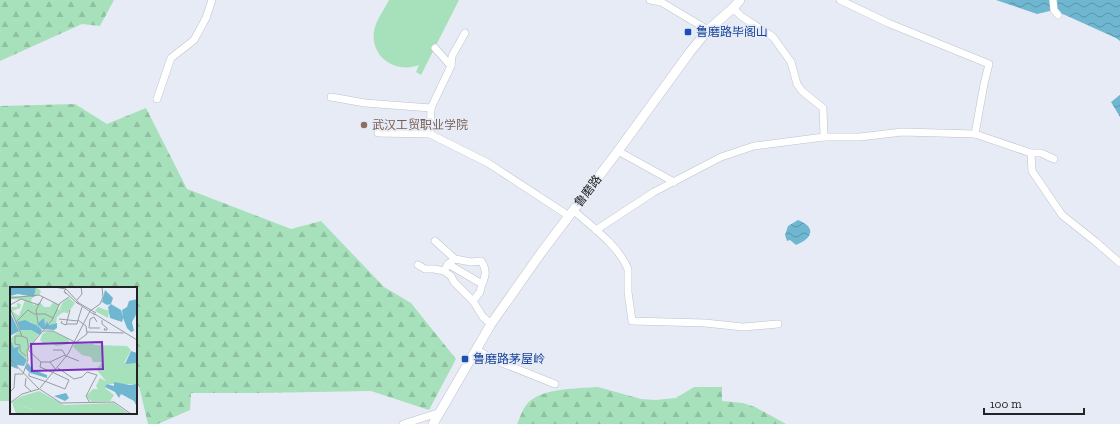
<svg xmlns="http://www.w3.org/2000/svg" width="1120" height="424" font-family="'Zilla Slab','Noto Sans SC',serif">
<defs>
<pattern id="forest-firs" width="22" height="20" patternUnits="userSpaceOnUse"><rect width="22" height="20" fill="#a7e1bb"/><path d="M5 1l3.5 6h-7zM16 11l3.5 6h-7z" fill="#8fc1a1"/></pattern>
<pattern id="water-waves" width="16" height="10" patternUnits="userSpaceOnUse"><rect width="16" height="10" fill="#6fb7d0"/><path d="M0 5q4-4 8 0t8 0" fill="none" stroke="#5b94a9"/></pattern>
</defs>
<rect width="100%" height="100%" fill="#e7ebf5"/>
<!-- grass -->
<path fill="#a7e1bb" d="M389,0H459L421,75L416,72L419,65C396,74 370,57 374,31C376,20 384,10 389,0Z"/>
<!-- forest -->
<g fill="url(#forest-firs)">
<polygon points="0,0 114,0 100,26 82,24 0,61"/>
<polygon points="75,104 107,124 146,108 187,189 291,229 321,221 384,287 411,303 456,359 429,410 371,391 258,393 191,393 190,410 158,424 148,424 139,386 136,385 136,288 11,288 11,401 0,401 0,106"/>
<path d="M598,387L641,399L655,400L676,398L694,387H722V401L743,403L755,407L786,424H517C520,418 522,410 527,404C542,387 577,389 598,387Z"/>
</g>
<!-- water -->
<g fill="url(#water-waves)">
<polygon points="996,0 1120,0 1120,41 1116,38 1054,10 1037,14"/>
<polygon points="1120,95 1120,117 1111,102"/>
<path d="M798,220C818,228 811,239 796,245L790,240L787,241L785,235L788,226Z"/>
</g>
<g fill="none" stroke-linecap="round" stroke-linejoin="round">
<!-- minor casing -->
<g stroke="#bec2cc" stroke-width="8">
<g id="minor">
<polyline points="650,0 661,2 708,30"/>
<polyline points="840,0 888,23 989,64 984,84 975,134 1031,153 1032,171 1062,215 1096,242 1120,263"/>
<polyline points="1053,0 1054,10 1058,15"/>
<polyline points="733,8 741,16 773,37 791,62 797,84 802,91 823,108 824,137 860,137 902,132 975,134"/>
<polyline points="451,66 452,56 465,33"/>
<polyline points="331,97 365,103 431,108 430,134"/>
<polyline points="157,99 171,58 194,40 206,18 212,0"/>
<polyline points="431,108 451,66 435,48"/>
<polyline points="378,133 430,134 488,163 569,216"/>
<polyline points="618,151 674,182"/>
<polyline points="1031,153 1041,153 1054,159"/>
<path d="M573,210C592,227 618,245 628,269V292L632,321L705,323L743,327L778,324"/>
<polyline points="596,230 654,192 721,157 754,146 824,137"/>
<polyline points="435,241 455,259"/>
<path d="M448,264L455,259L471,262L481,261C487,270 486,275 482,284"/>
<polyline points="418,265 425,269 434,269 444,271 451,276 454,282 473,301 483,317 491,324"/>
<polyline points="444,271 448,264 482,284 480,292 473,301"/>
<polyline points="476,349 492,359 555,384"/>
<polyline points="403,424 438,413"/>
</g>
</g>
<!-- tertiary casing -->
<g stroke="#bec2cc" stroke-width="10">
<polyline id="tertiary" points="433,424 491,324 541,253 618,151 690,52 708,30 733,8 740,0"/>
</g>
<!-- minor -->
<use href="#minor" stroke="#fff" stroke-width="7"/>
<!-- tertiary -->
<use href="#tertiary" stroke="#fff" stroke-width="9"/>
</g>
<!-- markers -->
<g fill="#1a4fb4" stroke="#e7ebf5" stroke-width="1.5">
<rect x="684" y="28" width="8" height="8" rx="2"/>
<rect x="461" y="355" width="8" height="8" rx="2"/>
</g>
<circle fill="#8d6e63" stroke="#e7ebf5" stroke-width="1.5" cx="364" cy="125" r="4"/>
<g text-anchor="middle" stroke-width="3.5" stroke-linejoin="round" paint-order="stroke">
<!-- transit labels -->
<g font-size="12" fill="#164399" stroke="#e7ebf5" text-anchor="start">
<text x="696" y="36">鲁磨路毕阁山</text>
<text x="473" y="363">鲁磨路茅屋岭</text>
</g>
<!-- education labels -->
<g font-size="12" fill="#785e54" stroke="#e7ebf5" text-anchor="start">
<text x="372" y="129">武汉工贸职业学院</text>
</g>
<!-- street labels -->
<g font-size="12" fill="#222327" stroke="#e7ebf5">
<text transform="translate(588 191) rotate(-53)" y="4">鲁磨路</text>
</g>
</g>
<!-- overview -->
<g transform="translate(10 287)">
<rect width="127" height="127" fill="#e7ebf5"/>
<path d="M88,20L99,24L98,31L85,24Z" fill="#a7e1bb"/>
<path d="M26,0L31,4L30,7L22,11L21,15L24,18L30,15L34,20H40L43,15L49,18L47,22L49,23L52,16L50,24L53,25L47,30L46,36L40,38L37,34L35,38L34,32L28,37L32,44L21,35H7L10,43L18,42L29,47L17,63V73L8,65V59L4,61L0,52L9,44L0,20H7V16L11,17L10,21L2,24L9,29L15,13L0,12V9H24ZM42,44L59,52V57L46,59L39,55L33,56L30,53L33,46ZM83,55L84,58L117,59L121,63L114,76H127L126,97H97L95,101L104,108L100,114L82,115L76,109L83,102H88L86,99L90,91L96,94L86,82L93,75H83L81,70L72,68L63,60L65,56L80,57ZM29,104L54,118L104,116L119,127H22V122L8,119L7,126L10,127H6L2,115L12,109Z" fill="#a7e1bb"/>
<path d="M8,119L22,122V127L7,126L5,120Z" fill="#a7e1bb"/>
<path d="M59,11L65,16L58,26L50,25L52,16Z" fill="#a7e1bb"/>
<path d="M0,0H26L24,10L8,7L0,9ZM95,3L103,11L101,17L111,23L113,30L112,23L117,20L119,14L127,12V26L122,35L124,44L121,45L117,41L113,31L112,35L100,31L98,20L101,17L97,18L92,15ZM0,25L9,44L0,49ZM34,31L35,38L37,34L39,38L47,36V41L44,43L32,42L27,37ZM15,33L26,38L32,43L30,48L21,43H10L7,35ZM0,52L4,61L9,59L8,65L17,73L14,79L7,78L8,82L0,79ZM121,64L127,66V76L115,77ZM18,76L22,82L37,88V91L20,86L15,81ZM126,94H127V120L124,114L111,107L109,111L105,105L95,100L97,97L104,99V95L120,98L126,97ZM56,106L59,111L55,114L44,109Z" fill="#6fb7d0"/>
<path fill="none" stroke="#989ba3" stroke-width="1" d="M44,0L56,2M55,5L68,17M56,7L54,4L56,2L69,16L86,26M0,11L29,8L49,18M67,13L72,7L71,0M66,15L85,28M0,18L11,12L29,18M0,21L12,49H5V57L10,58V64L16,69M83,26L127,53M49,32L68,34M92,33V37L97,41V43H94L95,41M52,34L51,36L56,38L60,23M6,35L18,23L24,27H35L43,31M87,35L84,30L80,32L79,41H90M28,36L26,23L33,10M56,37H67L68,33M33,44H43L65,55M77,45L114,46M11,49L17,51L19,64L31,75L30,80L44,86M65,56L77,47L76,39L68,33L72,20M43,63H52L56,69M56,69L69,74M0,72L28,101L51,116L104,115L121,127M31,75H40L46,83M40,75L55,68M48,81L64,92L72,90L77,85L87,88L76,109L80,116M19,86V89L37,95M16,91L15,99L21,104M37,95L55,102L59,93L44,86M30,101L58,67L80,24L90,17L93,10L92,0M1,104L4,101L5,87H13L18,73L17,63L42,33L50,16L59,10M0,116L12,107L29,102"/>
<path fill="#7b2cbf" fill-opacity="0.15" stroke="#7b2cbf" stroke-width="2" d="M92,55L93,82L22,84L21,57Z"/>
<rect width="127" height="127" fill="none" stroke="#222327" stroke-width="2"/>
</g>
<!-- scale -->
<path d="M984 408v6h100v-6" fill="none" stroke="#222327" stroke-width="2"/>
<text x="990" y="408" font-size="12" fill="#222327" stroke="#e7ebf5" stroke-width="3" paint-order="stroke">100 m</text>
</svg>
